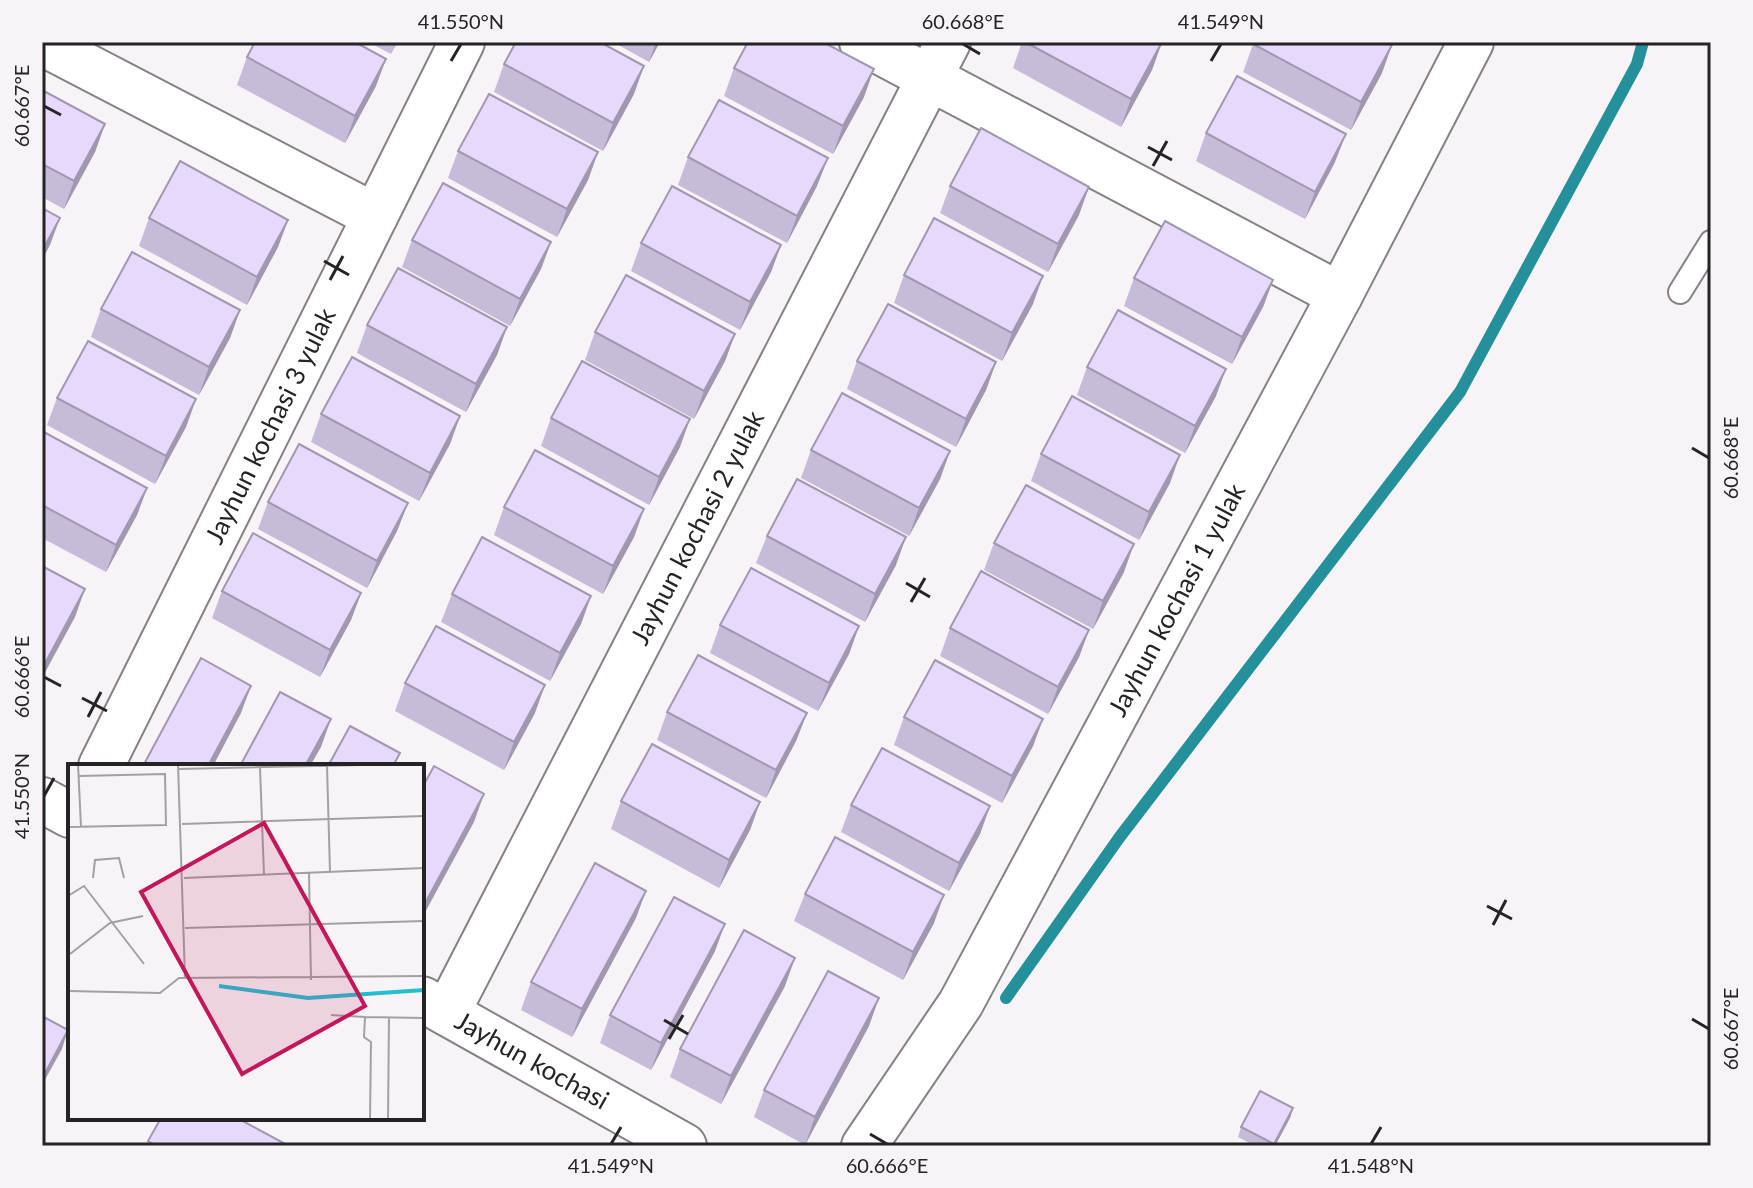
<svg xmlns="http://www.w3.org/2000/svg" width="1753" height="1188" font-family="Lato,sans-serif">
<rect width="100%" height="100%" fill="#f7f3f7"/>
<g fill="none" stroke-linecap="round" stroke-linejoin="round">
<!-- stream -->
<polyline stroke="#24909c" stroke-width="12" points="1006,998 1119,838 1460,392 1637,64 1643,42"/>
<!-- service casing -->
<g stroke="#858285" stroke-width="26">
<polyline id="service" points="1680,292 1711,242"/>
</g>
<!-- minor casing -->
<g stroke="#858285" stroke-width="48">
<g id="minor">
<polyline points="862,42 1340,295"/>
<polyline points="42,43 375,216"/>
<path id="s1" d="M101,766L462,42"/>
<polyline points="42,800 70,815"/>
<path id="s2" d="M422,999L684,1146"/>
<path id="s3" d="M447,1013L948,42"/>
<path id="s4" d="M864,1146L961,1003L1340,295L1471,42"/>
</g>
</g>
<!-- service -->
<use href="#service" stroke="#fff" stroke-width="22"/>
<!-- minor -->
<use href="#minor" stroke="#fff" stroke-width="44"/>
</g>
<!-- wall -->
<g fill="#c6bbd8">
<polygon points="368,42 398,42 391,54"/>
<polygon points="613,42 660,42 649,62"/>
<polygon points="1022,42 1162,42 1152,70 1121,127 1013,68"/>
<polygon points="1254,42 1382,73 1351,130 1243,72"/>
<polygon points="247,57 376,86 345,143 237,85"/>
<polygon points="504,64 634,94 603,151 494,92"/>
<polygon points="734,68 864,97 833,154 724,96"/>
<polygon points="42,90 105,124 95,152 64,209 42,197"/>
<polygon points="1206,133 1335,162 1305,219 1196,161"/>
<polygon points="458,151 598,152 588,180 557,237 448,178"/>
<polygon points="688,157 817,186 787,243 678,185"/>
<polygon points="950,186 1079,215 1048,272 940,213"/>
<polygon points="149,218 288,220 278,247 247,305 139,246"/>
<polygon points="412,240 551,242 541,269 510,326 402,267"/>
<polygon points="641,243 781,245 771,272 740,330 631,271"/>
<polygon points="904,275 1033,304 1002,361 894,303"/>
<polygon points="1134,278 1273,280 1263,307 1232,364 1124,306"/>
<polygon points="101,309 240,310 230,338 199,395 91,337"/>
<polygon points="367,325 507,327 497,355 466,412 357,353"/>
<polygon points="595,332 735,334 725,361 694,419 585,360"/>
<polygon points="857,361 996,362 986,390 956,447 847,389"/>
<polygon points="1087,367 1216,396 1185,453 1077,395"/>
<polygon points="57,398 196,399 186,427 155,484 47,425"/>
<polygon points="321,414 460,416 450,444 419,501 311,442"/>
<polygon points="551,418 680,447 649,505 541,446"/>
<polygon points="42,431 147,488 137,515 106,572 42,538"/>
<polygon points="811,450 950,451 940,479 909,536 801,478"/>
<polygon points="1041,454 1170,483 1139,540 1031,481"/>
<polygon points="268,502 408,503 397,531 367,588 258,529"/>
<polygon points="504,507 644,509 634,537 603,594 494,535"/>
<polygon points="767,536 896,565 865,622 756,563"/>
<polygon points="994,543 1124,572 1093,629 984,570"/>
<polygon points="222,591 361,593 351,620 320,677 212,618"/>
<polygon points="452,594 591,596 581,624 550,681 441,622"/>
<polygon points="720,625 859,626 849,654 818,711 710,653"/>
<polygon points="950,628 1089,630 1079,657 1048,714 940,656"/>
<polygon points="405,683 535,713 504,770 395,711"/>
<polygon points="667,712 807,713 796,741 766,798 657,740"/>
<polygon points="904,717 1043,719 1033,746 1002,803 894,745"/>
<polygon points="621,801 760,802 750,830 719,888 611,829"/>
<polygon points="851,805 990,806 980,834 949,891 841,832"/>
<polygon points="805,894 934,923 903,980 794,921"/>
<polygon points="636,918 572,1037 521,1010 531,982"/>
<polygon points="715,951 651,1070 600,1043 610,1015"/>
<polygon points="785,986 721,1104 670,1077 680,1049"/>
<polygon points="869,1026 805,1145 754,1117 764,1090"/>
<polygon points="1293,1108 1290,1118 1275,1146 1255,1146 1238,1137 1241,1127"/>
</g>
<!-- shaded-wall -->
<g fill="#a198b0">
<polygon points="656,42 660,42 649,62"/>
<polygon points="1162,42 1152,70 1121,127 1131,99"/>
<polygon points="1392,45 1382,73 1351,130 1361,102"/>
<polygon points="386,59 376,86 345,143 355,116"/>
<polygon points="644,66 634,94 603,151 613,123"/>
<polygon points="874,69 864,97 833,154 843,126"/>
<polygon points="105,124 95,152 64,209 74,181"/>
<polygon points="1346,134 1335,162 1305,219 1315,192"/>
<polygon points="598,152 588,180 557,237 567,209"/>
<polygon points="828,158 817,186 787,243 797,216"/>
<polygon points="1089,187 1079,215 1048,272 1058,244"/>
<polygon points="60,218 50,245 42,260 42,251"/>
<polygon points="288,220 278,247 247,305 257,277"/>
<polygon points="551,242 541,269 510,326 520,299"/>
<polygon points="781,245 771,272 740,330 750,302"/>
<polygon points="1043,276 1033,304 1002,361 1012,333"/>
<polygon points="1273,280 1263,307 1232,364 1242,337"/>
<polygon points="240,310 230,338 199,395 209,367"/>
<polygon points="507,327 497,355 466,412 476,384"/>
<polygon points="735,334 725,361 694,419 704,391"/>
<polygon points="996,362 986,390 956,447 966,419"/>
<polygon points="1226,369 1216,396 1185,453 1195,426"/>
<polygon points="196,399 186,427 155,484 166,456"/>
<polygon points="460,416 450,444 419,501 430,473"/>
<polygon points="690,419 680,447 649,505 659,477"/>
<polygon points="950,451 940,479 909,536 919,508"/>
<polygon points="1180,455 1170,483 1139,540 1149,512"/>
<polygon points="147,488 137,515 106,572 116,545"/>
<polygon points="408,503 397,531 367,588 377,561"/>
<polygon points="644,509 634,537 603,594 613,566"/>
<polygon points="906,537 896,565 865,622 875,594"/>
<polygon points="1134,544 1124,572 1093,629 1103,601"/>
<polygon points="85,589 75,617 42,678 42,669"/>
<polygon points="361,593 351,620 320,677 330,650"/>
<polygon points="591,596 581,624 550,681 560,653"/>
<polygon points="859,626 849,654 818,711 829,683"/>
<polygon points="1089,630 1079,657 1048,714 1058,687"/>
<polygon points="545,685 535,713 504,770 514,742"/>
<polygon points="251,686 241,713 213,766 208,766"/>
<polygon points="807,713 796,741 766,798 776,770"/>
<polygon points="331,719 321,747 310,766 305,766"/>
<polygon points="1043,719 1033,746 1002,803 1012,776"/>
<polygon points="484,794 474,822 422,918 422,909"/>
<polygon points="760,802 750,830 719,888 729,860"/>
<polygon points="990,806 980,834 949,891 959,863"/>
<polygon points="646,891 636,918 572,1037 582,1009"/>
<polygon points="944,895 934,923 903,980 913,952"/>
<polygon points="725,924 715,951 651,1070 661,1043"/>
<polygon points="795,958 785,986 721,1104 731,1076"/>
<polygon points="879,998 869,1026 805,1145 815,1117"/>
<polygon points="68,1030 62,1049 42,1085 42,1079"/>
<polygon points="1293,1108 1290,1118 1275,1146 1273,1146"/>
</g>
<!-- building -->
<g fill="#e6d9fb" stroke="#a198b0" stroke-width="2">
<polygon points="255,42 355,42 386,59 355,116 247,57"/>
<polygon points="516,42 600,42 644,66 613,123 504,64"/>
<polygon points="748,42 823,42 874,69 843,126 734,68"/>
<polygon points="1025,42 1162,42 1131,99"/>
<polygon points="1254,42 1386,42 1392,45 1361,102 1253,44"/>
<polygon points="1237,76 1346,134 1315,192 1206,133"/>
<polygon points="42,90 105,124 74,181 42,164"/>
<polygon points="489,94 598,152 567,209 458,151"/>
<polygon points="719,100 828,158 797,216 688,157"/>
<polygon points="981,128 1089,187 1058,244 950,186"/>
<polygon points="180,161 288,220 257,277 149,218"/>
<polygon points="443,183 551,242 520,299 412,240"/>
<polygon points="672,186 781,245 750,302 641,243"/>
<polygon points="42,208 60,218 42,251"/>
<polygon points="934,218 1043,276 1012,333 904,275"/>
<polygon points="1165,221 1273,280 1242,337 1134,278"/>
<polygon points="132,252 240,310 209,367 101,309"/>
<polygon points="398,268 507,327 476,384 367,325"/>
<polygon points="626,275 735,334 704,391 595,332"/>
<polygon points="888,304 996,362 966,419 857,361"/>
<polygon points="1118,310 1226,369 1195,426 1087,367"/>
<polygon points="88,341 196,399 166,456 57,398"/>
<polygon points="352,357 460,416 430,473 321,414"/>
<polygon points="582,361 690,419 659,477 551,418"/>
<polygon points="842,393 950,451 919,508 811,450"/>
<polygon points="1072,396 1180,455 1149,512 1041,454"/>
<polygon points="42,431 147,488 116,545 42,505"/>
<polygon points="299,444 408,503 377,561 268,502"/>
<polygon points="535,450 644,509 613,566 504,507"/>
<polygon points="797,479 906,537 875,594 767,536"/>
<polygon points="1026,485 1134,544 1103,601 994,543"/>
<polygon points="253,533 361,593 330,650 222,591"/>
<polygon points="482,537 591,596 560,653 452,594"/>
<polygon points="42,566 85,589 42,669"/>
<polygon points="751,568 859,626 829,683 720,625"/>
<polygon points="981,571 1089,630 1058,687 950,628"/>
<polygon points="436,626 545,685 514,742 405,683"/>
<polygon points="698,655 807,713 776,770 667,712"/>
<polygon points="201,658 251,686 208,766 143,766"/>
<polygon points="935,660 1043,719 1012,776 904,717"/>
<polygon points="280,692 331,719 305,766 240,766"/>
<polygon points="350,726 400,753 393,766 328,766"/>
<polygon points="652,744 760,802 729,860 621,801"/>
<polygon points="882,748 990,806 959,863 851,805"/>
<polygon points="434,766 484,794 422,909 422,788"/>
<polygon points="835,837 944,895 913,952 805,894"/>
<polygon points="595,863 646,891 582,1009 531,982"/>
<polygon points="674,897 725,924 661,1043 610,1015"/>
<polygon points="744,930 795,958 731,1076 680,1049"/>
<polygon points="828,971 879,998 815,1117 764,1090"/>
<polygon points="42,1016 68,1030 42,1079"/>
<polygon points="1260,1091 1293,1108 1274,1144 1241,1127"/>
<polygon points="161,1118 237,1118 289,1146 157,1146 148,1141"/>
</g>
<!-- ticks -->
<path fill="none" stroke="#252325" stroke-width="3" d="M963,44L980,54M451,61L461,44M1211,61L1221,44M44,106L61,115M1148,147L1172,160M1153,166L1167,141M324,261L349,275M330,280L343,256M1692,448L1709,458M906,583L930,597M911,602L925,578M44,677L61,686M82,698L107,711M88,717L101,692M44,796L54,778M1487,906L1512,919M1493,925L1506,900M1692,1019L1709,1029M664,1020L688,1034M669,1039L683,1015M870,1134L887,1144M611,1144L621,1127M1371,1144L1381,1127"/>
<g text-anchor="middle" stroke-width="6" stroke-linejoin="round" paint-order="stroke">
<!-- street labels -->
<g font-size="26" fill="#252325" stroke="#f7f3f7">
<text dy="9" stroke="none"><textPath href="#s1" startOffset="380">Jayhun kochasi 3 yulak</textPath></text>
<text dy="9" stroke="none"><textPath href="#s3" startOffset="546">Jayhun kochasi 2 yulak</textPath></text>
<text dy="9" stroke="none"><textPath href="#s4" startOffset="630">Jayhun kochasi 1 yulak</textPath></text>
<text dy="9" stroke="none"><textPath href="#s2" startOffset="126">Jayhun kochasi</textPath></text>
</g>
</g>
<!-- overview -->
<g transform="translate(68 764)">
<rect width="356" height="356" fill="#f7f3f7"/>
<path fill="none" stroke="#24bfcf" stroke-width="4" d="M151,222L240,234L356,226"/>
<path fill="none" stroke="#a3a0a3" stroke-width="2" d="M10,0L13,63M110,0L117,214M259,2L262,108M192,4L196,111M110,5L343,0M114,60L356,52M0,63L98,61L97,10L11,12M241,109L243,216M25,114L27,96L51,94L56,114M116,114L356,104M0,132L16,122L76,200M117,164L356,157M2,190L42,159L75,152M0,227L92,229L111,214L356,212M263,251L297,253L296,273L303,278L302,356M297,253L356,254M320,356L321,253"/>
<path fill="#c2185b" fill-opacity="0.15" stroke="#c2185b" stroke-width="4" d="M196,59L297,242L174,310L73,128Z"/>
<rect width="356" height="356" fill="none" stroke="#252325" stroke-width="4"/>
</g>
<!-- border -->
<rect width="1753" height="1188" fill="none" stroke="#f7f3f7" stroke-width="88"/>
<rect x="44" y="44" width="1665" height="1100" fill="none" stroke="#252325" stroke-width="3"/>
<g font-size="20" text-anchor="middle" fill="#252325">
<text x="461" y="29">41.550°N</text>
<text x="963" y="29">60.668°E</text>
<text x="1221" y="29">41.549°N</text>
<text transform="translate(22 106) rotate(-90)" y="7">60.667°E</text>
<text transform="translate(1731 458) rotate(-90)" y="7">60.668°E</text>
<text transform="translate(22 677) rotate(-90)" y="7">60.666°E</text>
<text transform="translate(22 796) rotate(-90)" y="7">41.550°N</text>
<text transform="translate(1731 1029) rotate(-90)" y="7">60.667°E</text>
<text x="611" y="1173">41.549°N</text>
<text x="887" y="1173">60.666°E</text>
<text x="1371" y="1173">41.548°N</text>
</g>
</svg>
